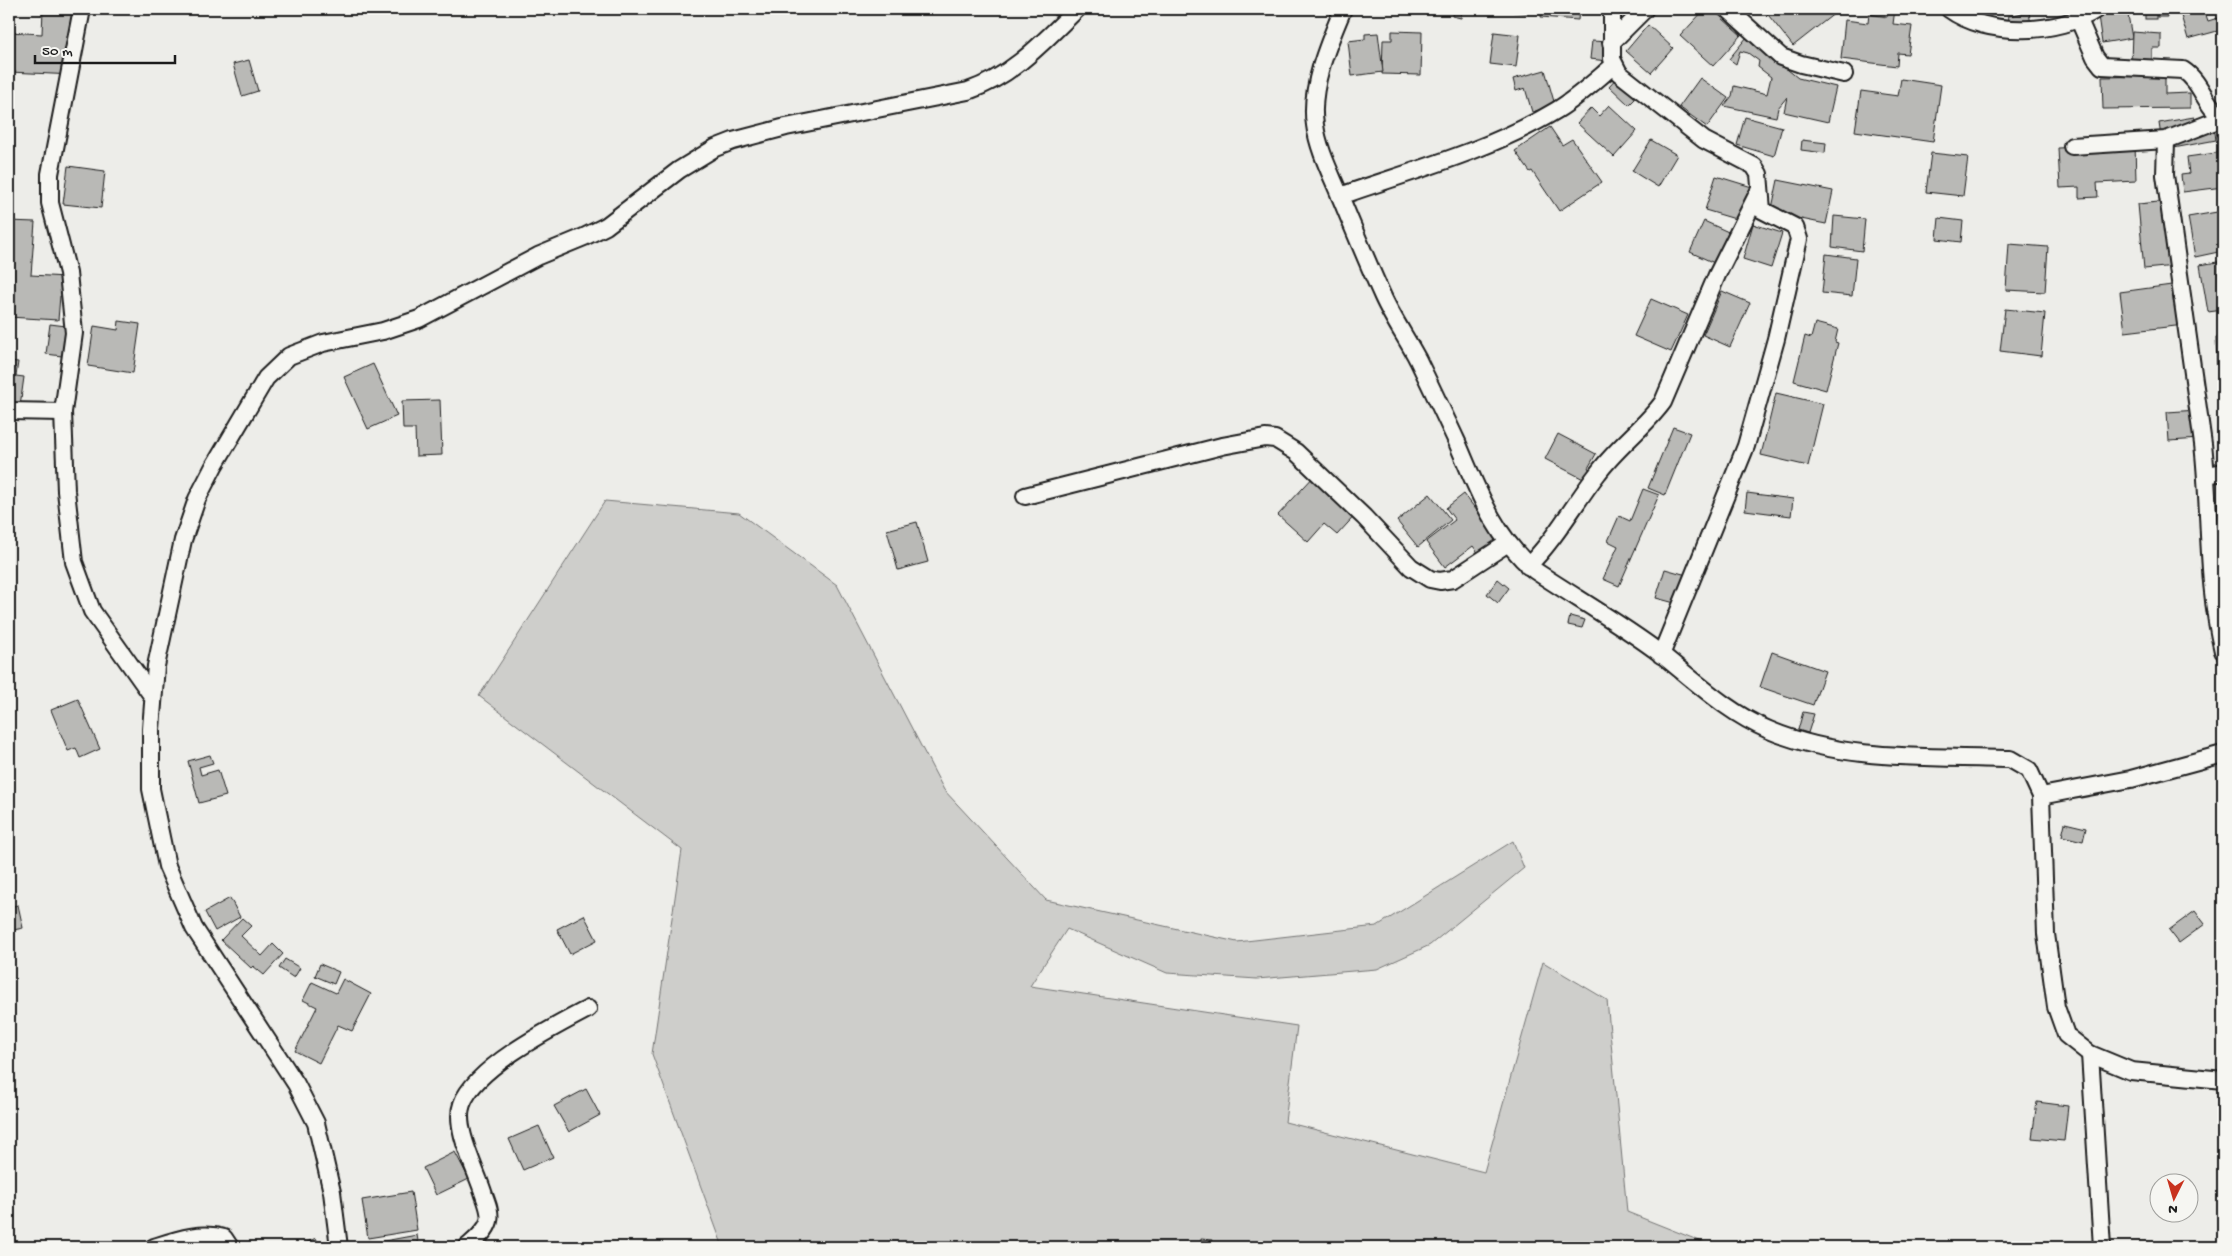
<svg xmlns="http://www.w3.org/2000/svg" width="2232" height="1256" font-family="'Gochi Hand',sans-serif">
<rect width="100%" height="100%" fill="#edede9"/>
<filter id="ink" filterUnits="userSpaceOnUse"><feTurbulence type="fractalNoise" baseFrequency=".02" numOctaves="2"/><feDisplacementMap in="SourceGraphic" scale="10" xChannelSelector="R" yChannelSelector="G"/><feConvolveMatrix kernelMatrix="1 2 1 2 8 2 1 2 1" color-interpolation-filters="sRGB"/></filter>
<g filter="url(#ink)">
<!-- green -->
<polygon fill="#cececb" stroke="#757574" points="605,501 739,513 837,585 944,790 1046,900 1237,942 1377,926 1513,841 1524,868 1430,945 1377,969 1257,979 1167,973 1067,929 1030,986 1297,1026 1285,1122 1484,1172 1543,962 1607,1000 1627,1212 1715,1247 723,1247 652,1054 682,850 479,696"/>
<!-- building -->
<g fill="#b9b9b6" stroke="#1c1c1c">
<polygon points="43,9 77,9 74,75 9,72 9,32 42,34"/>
<polygon points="1044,9 1061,9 1055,16"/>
<polygon points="1453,9 1462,9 1461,18 1452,16"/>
<polygon points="1507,9 1529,9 1528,13 1507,11"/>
<polygon points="1542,9 1597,9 1596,11 1579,10 1578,20 1541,17"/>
<polygon points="1705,9 1712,9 1741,35 1713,66 1680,36"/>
<polygon points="1768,9 1831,9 1835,13 1793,46 1765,11"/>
<polygon points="1888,9 1918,9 1918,11 1895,9 1893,24 1912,26 1908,54 1898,53 1897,66 1841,59 1845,20 1868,23 1869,14 1887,17"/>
<polygon points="2097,9 2127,9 2132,38 2102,43"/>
<rect x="2145" y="9" width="11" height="10"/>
<rect x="2157" y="9" width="10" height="8"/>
<polygon points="2179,9 2204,9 2208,21 2218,18 2221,30 2188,39"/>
<polygon points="2029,12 2031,25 2010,28 2008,16"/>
<polygon points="1648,25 1673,48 1651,73 1626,51"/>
<polygon points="1392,31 1422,32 1421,75 1382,74 1383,40 1392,40"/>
<polygon points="1494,32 1520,35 1516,67 1490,64"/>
<polygon points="2132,32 2161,34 2161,48 2152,48 2152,63 2131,62"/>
<polygon points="1378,33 1383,72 1352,76 1348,41 1365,39 1365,34"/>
<polygon points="1747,37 1798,78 1836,87 1828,122 1784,112 1787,97 1778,108 1776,117 1724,106 1732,96 1734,86 1767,94 1771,77 1758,67 1759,61 1748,53 1740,51 1736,64 1729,59"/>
<polygon points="1592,41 1609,42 1607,61 1590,59"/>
<polygon points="249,60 258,91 242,96 233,64"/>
<polygon points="1545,70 1555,105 1532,112 1525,88 1516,91 1513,79"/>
<polygon points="1619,75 1639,95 1629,105 1609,86"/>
<polygon points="2165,76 2165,94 2190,93 2190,108 2103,109 2102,77"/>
<polygon points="1700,78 1728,98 1707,127 1679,107"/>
<polygon points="1901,79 1941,85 1933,142 1855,131 1861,91 1898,96"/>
<polygon points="1609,105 1637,131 1614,157 1577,123 1591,108 1599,116"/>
<polygon points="1745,117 1782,127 1774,156 1737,145"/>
<polygon points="2194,117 2196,127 2214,124 2216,140 2163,150 2159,123"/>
<polygon points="1550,127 1562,145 1572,139 1602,182 1559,211 1532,171 1530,172 1515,151"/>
<polygon points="1651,140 1677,155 1658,187 1632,171"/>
<polygon points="1802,140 1826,143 1825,153 1801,150"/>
<polygon points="2135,144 2136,181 2097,183 2098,197 2079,198 2079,187 2060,188 2058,148"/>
<polygon points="2223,152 2223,187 2183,192 2181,175 2189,174 2187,157"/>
<polygon points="1931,153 1968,157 1963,196 1926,192"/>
<polygon points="68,166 105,171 101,208 63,204"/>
<polygon points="1716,176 1752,187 1742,221 1705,210"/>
<polygon points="1778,180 1833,191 1826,224 1771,213"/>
<polygon points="2169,201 2175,266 2144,269 2138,204"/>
<polygon points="2223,211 2223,251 2195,257 2188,217"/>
<polygon points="1834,216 1865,219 1862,251 1832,247"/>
<polygon points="1939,218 1963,221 1961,242 1937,239"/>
<polygon points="9,221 35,222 31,275 66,277 64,297 60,296 58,320 9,317"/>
<polygon points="1704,221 1735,235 1721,266 1690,252"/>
<polygon points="1753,224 1782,233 1771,268 1743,259"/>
<polygon points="2009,244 2048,247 2045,292 2006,290"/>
<polygon points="1826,254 1856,258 1852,296 1822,293"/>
<polygon points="2223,261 2223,310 2208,312 2200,265"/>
<polygon points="2179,284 2184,325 2125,332 2120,292"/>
<polygon points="1722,291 1750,303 1730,347 1703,335"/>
<polygon points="1651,299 1688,315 1671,352 1634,336"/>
<polygon points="2005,309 2045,313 2041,356 2000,351"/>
<polygon points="119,321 140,324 133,373 88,366 94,326 118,330"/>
<polygon points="1815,323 1838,329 1835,342 1838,343 1826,390 1794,381 1805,336 1811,338"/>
<polygon points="50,324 74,327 70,357 46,354"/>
<polygon points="2216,337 2223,337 2223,367 2217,367"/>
<polygon points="9,361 18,362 16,376 24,377 20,406 9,404"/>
<polygon points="373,364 397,416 368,429 344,377"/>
<polygon points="1776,393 1823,404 1808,466 1761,455"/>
<rect x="2219" y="393" width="4" height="29"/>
<polygon points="440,400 442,455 416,456 415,429 403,429 402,401"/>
<polygon points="2198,410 2200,439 2169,441 2167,412"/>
<polygon points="1673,427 1690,433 1665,495 1648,488"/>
<polygon points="1558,434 1596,454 1588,468 1596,472 1591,483 1545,459"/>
<polygon points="1316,474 1358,512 1337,535 1324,524 1308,542 1278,515"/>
<polygon points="1643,489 1659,495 1619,586 1603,579 1618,546 1608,541 1619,516 1630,521"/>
<polygon points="1747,493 1793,499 1791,516 1745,510"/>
<polygon points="1430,494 1451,520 1418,547 1397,521"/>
<polygon points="1464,494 1501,542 1481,557 1473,546 1445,567 1426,542 1455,520 1446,508"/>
<polygon points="917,522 928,562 898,570 887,530"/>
<polygon points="1665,569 1694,577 1686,606 1656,598"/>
<polygon points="1498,579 1509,588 1498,603 1487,594"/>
<polygon points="1570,616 1585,620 1582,628 1568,625"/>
<polygon points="1772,652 1825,671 1813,705 1760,687"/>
<polygon points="78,699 100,749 80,758 76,748 68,751 51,710"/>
<polygon points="1803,712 1814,714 1808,733 1798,730"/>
<polygon points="210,755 213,763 199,767 201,775 218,770 226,796 199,803 188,761"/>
<polygon points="2065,823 2086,828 2083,841 2062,836"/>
<polygon points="230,898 240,917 215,931 205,912"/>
<polygon points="18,905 23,928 9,931 9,907"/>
<polygon points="2195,911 2205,924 2179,943 2169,930"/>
<polygon points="584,915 597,940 570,954 557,929"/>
<polygon points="242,918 251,926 241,936 262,956 273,944 283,954 264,975 253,966 251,968 221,940"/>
<polygon points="285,959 300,968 294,978 279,968"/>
<polygon points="320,964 339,972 334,984 315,976"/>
<polygon points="343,979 371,994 352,1031 338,1025 319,1063 295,1051 317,1007 303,1000 312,982 336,993"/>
<polygon points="586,1089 600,1115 569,1132 554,1106"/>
<polygon points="2037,1102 2068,1106 2064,1141 2032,1138"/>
<polygon points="539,1126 553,1157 523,1170 509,1139"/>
<polygon points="455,1152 469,1179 436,1195 423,1168"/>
<polygon points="411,1192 417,1230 368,1238 362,1200"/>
<polygon points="417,1235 419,1247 369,1247 368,1244"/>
<polygon points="316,1238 320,1247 296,1247"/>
<polygon points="1201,1239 1212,1240 1212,1247 1200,1247"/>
</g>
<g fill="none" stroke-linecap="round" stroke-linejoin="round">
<!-- street casing -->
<g stroke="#1c1c1c" stroke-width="20">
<g id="street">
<polyline points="82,9 50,174 50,203 68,273 74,333 63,412 66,491 74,562 92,611 153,697"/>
<path d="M1343,9C1329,42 1309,88 1315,125C1318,149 1331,174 1340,196C1354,230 1368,264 1383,297C1393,319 1407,339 1418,360C1431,387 1444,414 1457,442C1477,489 1494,536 1534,570C1576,598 1620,623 1661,654C1695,681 1728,713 1769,730C1844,762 1930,756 2010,759L2029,770L2041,796L2046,934L2056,1007L2066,1035L2090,1054L2131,1071L2223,1080"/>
<polyline points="1612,9 1612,59 1619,73 1704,140 1754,166 1759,174 1762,210 1795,227 1799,239 1776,339 1746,446 1661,655"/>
<polyline points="1728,9 1781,57 1801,64 1844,74"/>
<path d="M1949,9C1987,37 2058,35 2097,9"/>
<path d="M2079,20L2095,57L2102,66L2183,70C2202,82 2205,107 2223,118"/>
<polyline points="1611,43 1645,9"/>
<path d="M2166,140L2165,175L2203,444C2211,513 2206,583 2223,651"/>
<polyline points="2072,146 2166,140 2223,118"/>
<path d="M1340,196C1412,171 1491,150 1557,110C1577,98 1595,81 1614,65"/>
<polyline points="9,411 63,412"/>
<polyline points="2207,475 2223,472"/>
<polyline points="1025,496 1222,446 1265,438 1275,439 1296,452 1364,517 1411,567 1430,579 1440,581 1453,579 1508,543"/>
<path d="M1528,566C1556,538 1574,504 1598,473C1617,447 1644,428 1663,402L1717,275L1759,191"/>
<polyline points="2041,796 2131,779 2223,754"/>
<polyline points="2090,1054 2102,1247"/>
<path d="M154,1247C176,1240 201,1231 224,1238L230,1247"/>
<path d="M339,1247L332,1192L316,1123L296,1084L194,928L167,866L151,789V729L156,666L183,540L197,499L214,466L266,378L289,356L323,343L383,331L419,319L538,256L584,237L606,226L679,170L715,148L733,141L786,127L968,91C1013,76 1044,41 1077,9"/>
<path d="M467,1247C475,1240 486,1232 489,1221C491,1213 487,1203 484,1195C477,1171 453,1128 462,1104C475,1067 554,1027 588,1009"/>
</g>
</g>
<!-- street -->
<use href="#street" stroke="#f6f6f2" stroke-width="16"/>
</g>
</g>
<!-- margin -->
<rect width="2232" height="1256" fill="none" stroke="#f6f6f2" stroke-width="30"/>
<rect x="15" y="15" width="2202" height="1226" fill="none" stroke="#1c1c1c" stroke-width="2" filter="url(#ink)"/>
<!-- north arrow -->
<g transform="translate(2174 1198) rotate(185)"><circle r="24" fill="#f6f6f2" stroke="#9f9f9c"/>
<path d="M0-4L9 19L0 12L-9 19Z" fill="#c8321e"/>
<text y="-8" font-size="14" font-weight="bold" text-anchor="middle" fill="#1c1c1c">N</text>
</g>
<!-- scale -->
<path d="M35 55v8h140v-8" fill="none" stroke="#1c1c1c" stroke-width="2.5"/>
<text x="42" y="55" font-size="15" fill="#1c1c1c" stroke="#f6f6f2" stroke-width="4" paint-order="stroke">50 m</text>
</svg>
